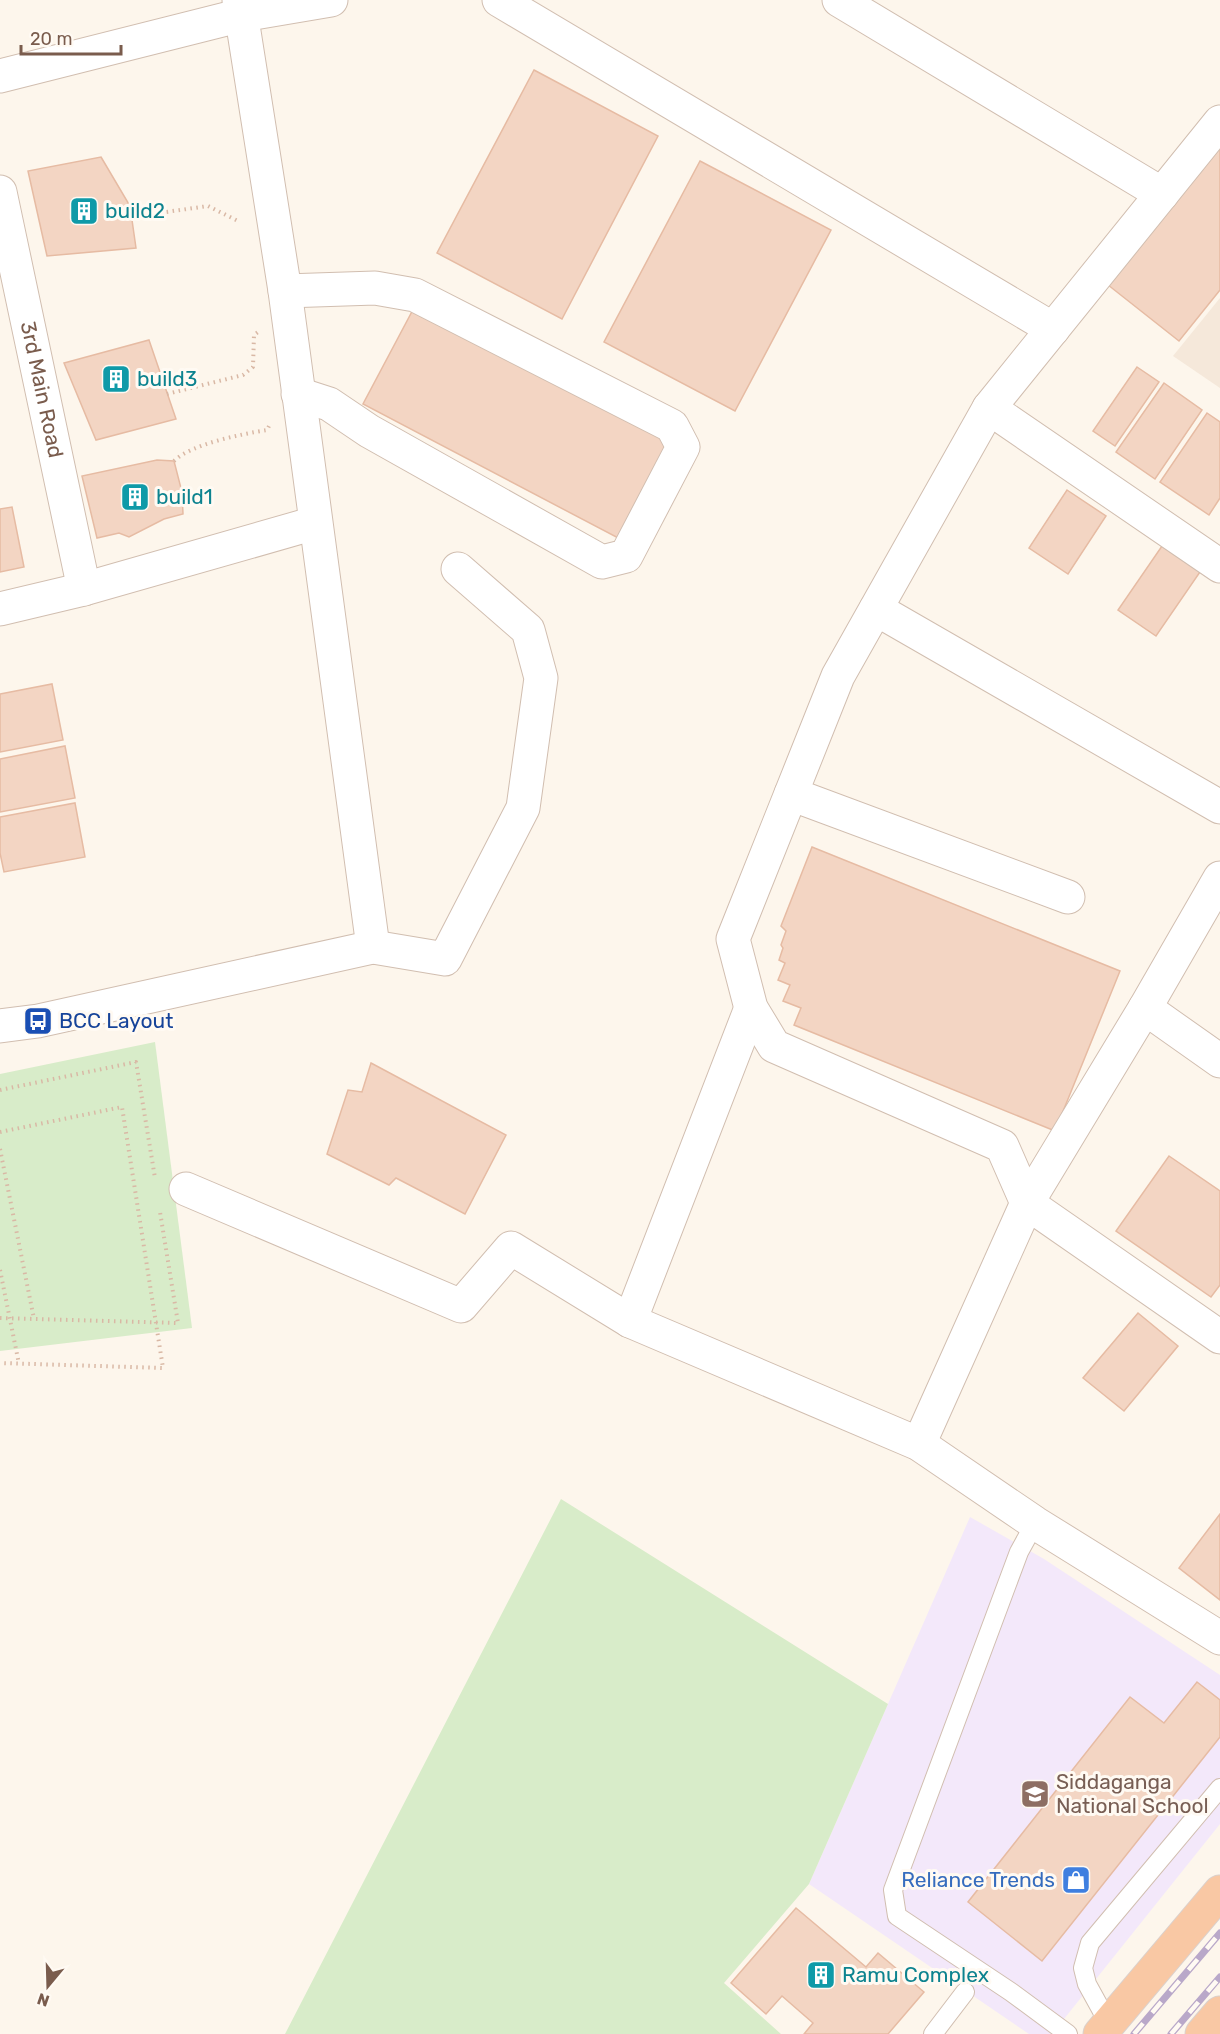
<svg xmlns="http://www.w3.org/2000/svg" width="1220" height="2034" font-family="Rubik,sans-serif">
<rect width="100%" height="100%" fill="#fdf6ec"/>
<!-- residential -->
<polygon fill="#f5e8da" points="1220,298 1220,388 1173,356"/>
<!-- education -->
<polygon fill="#f3e8fa" points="970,1517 1044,1559 1220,1675 1220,1824 1052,2034 1029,2034 809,1884"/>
<!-- green -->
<g fill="#d8ecc9">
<polygon points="155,1042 192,1328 0,1351 0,1074"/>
<polygon points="561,1499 888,1704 809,1884 724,1983 781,2034 285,2034"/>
</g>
<!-- building -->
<g fill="#f3d5c3" stroke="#e6bba3" stroke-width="1.5">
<polygon points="534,70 658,136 562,319 437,253"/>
<polygon points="1220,136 1220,290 1179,341 1103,281"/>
<polygon points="101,157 130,206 136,248 47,256 28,171"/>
<polygon points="700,161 831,230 735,411 604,342"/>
<polygon points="416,304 674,441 622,540 363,404"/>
<polygon points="149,340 176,419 96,440 64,363"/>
<polygon points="1137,367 1159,382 1115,446 1093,431"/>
<polygon points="1164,383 1202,410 1155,479 1116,452"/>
<polygon points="1207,413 1220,422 1220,498 1209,515 1160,482"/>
<polygon points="157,460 174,461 182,492 183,514 164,519 129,537 119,533 97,538 82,476"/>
<polygon points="1067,490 1106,516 1068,574 1029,548"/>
<polygon points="12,507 24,567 0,572 0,509"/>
<polygon points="1162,546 1200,572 1156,636 1118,610"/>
<polygon points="52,684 63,740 0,752 0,694"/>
<polygon points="65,746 75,798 0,812 0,759"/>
<polygon points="75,803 85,857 4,872 0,853 0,817"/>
<polygon points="812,847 1120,971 1055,1131 794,1025 801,1008 783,1001 790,985 778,980 785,963 779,960 783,948 781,945 786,931 781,926"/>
<polygon points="371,1063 506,1135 465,1214 396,1178 389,1185 327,1154 348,1090 362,1092"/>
<polygon points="1169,1156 1220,1191 1220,1285 1211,1297 1116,1231"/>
<polygon points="1138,1313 1178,1346 1124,1411 1083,1378"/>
<polygon points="1220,1514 1220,1600 1179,1568"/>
<polygon points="1197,1682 1220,1700 1220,1737 1042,1961 968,1902 1130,1697 1164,1723"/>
<polygon points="796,1908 866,1967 878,1953 924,1992 888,2034 804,2034 813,2023 782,1996 766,2014 731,1983"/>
</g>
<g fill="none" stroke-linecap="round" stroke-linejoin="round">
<!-- service casing -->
<g stroke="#d1beb0" stroke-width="20">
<g id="service">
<polyline points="1035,1523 1019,1552 893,1890 897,1916 1011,1992 1068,2034"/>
<polyline points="1109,2024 1087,1984 1083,1968 1090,1943 1220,1788"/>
<polyline points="933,2034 965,1992"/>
</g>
</g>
<!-- minor casing -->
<g stroke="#d1beb0" stroke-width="35">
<g id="minor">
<polyline points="239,0 285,291 373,947"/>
<polyline points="499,0 1053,329"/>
<polyline points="839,0 1162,194"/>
<polyline points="0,76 242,15 331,0"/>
<polyline points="1220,122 989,408 1220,566"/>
<path id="s1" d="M0,192L84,589"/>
<polyline points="285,291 375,288 415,295 672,426 683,447 626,556 602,562 369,431 329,404 298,394"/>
<polyline points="989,408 838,676 733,939 751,1008 774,1046 1002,1146 1027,1203"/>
<polyline points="0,609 84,589 315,523"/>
<polyline points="876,609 1220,807"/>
<polyline points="791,794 1068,897"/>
<polyline points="1145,1008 1220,1061"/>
<polyline points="0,1026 38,1021 373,947 445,959 523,808 541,678 528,630 458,569"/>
<polyline points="186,1189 461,1306 511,1248 630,1321 919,1444 1035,1523 1220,1638"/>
<polyline points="1027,1203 1145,1008 1220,878"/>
<polyline points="630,1321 751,1008"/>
<polyline points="919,1444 1027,1203 1220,1337"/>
</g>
</g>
<!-- trunk casing -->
<g stroke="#dad1cd" stroke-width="35">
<g id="trunk">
<polyline points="1100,2034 1220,1892"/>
<polyline points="1202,2034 1220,2013"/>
</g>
</g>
<!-- path -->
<g stroke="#d9b8a5" stroke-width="4" stroke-dasharray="1.5 4.5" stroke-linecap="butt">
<polyline points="131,217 208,206 240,222"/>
<polyline points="167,394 243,375 253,367 254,335 258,332"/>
<path d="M174,461C191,444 242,434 267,430L269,426"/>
<polyline points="0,1090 136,1062 155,1178"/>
<polyline points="0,1132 122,1107 163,1368 0,1363"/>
<polyline points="0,1149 34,1319"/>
<polyline points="0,1270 19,1364"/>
<polyline points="0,1318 178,1323 160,1212"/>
</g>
<!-- service -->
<use href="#service" stroke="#fff" stroke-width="18"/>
<!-- minor -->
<use href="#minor" stroke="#fff" stroke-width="33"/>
<!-- trunk -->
<use href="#trunk" stroke="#f9c8a4" stroke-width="33"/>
<!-- rail casing -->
<g stroke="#b9a8c9" stroke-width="7">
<g id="rail">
<polyline points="1134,2034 1220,1933"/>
<polyline points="1171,2034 1220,1977"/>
</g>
</g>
<!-- rail -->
<use href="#rail" stroke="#fffaf3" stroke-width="4.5" stroke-dasharray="14" stroke-linecap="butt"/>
</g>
<!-- icons -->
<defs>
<g id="building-square" transform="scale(1.5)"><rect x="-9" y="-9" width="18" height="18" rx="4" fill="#0f9aa8" stroke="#fffaf3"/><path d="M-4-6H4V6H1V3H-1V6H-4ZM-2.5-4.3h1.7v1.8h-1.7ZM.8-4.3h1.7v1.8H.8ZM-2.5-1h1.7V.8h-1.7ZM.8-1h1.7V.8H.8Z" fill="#fff"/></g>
<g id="bus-square" transform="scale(1.5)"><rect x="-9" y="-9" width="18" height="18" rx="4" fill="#1a4fb4" stroke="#fffaf3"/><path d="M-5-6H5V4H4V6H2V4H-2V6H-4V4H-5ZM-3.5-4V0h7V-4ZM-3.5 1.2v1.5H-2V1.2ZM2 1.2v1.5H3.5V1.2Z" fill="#fff"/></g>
<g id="school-square" transform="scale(1.5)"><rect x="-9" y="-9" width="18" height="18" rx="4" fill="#8d6e63" stroke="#fffaf3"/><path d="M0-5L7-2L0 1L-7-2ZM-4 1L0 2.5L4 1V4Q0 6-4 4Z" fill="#fff"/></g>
<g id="shop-square" transform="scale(1.5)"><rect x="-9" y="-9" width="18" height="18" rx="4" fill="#3f7fe0" stroke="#fffaf3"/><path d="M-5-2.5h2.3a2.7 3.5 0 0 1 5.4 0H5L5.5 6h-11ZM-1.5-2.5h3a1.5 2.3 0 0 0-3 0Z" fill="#fff"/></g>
</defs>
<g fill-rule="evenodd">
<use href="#building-square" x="84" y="211"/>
<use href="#building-square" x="116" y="379"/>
<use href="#building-square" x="135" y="497"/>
<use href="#bus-square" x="38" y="1021"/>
<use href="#school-square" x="1035" y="1794"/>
<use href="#shop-square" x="1076" y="1880"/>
<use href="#building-square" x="821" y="1975"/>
</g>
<g text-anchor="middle" stroke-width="6" stroke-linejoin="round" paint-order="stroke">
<!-- culture labels -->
<g font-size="21" fill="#0d838f" stroke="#fffaf3" text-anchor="start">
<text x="105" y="218">build2</text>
<text x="137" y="386">build3</text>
<text x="156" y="504">build1</text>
<text x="842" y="1982">Ramu Complex</text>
</g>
<!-- street labels -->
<g font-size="21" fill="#7a5c4d" stroke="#fffaf3">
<text dy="7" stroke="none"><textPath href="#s1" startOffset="202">3rd Main Road</textPath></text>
</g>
<!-- transit labels -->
<g font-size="21" fill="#164399" stroke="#fffaf3" text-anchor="start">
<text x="59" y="1028">BCC Layout</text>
</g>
<!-- education labels -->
<g font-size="21" fill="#785e54" stroke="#fffaf3" text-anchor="start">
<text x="1056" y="1789">Siddaganga<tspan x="1056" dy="24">National School</tspan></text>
</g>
<!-- shop labels -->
<g font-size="21" fill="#366cbe" stroke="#fffaf3" text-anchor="end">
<text x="1055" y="1887">Reliance Trends</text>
</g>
</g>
<!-- north arrow -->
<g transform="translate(48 1986) rotate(199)" stroke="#fffaf3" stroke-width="4.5" paint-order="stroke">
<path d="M0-4.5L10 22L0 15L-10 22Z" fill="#7a5c4d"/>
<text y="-9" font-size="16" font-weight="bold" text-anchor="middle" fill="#7a5c4d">N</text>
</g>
<!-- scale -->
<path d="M21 45v9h100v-9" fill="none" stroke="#7a5c4d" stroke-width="3"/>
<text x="30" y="45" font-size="18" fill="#7a5c4d" stroke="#fffaf3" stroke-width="4.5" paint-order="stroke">20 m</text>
</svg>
